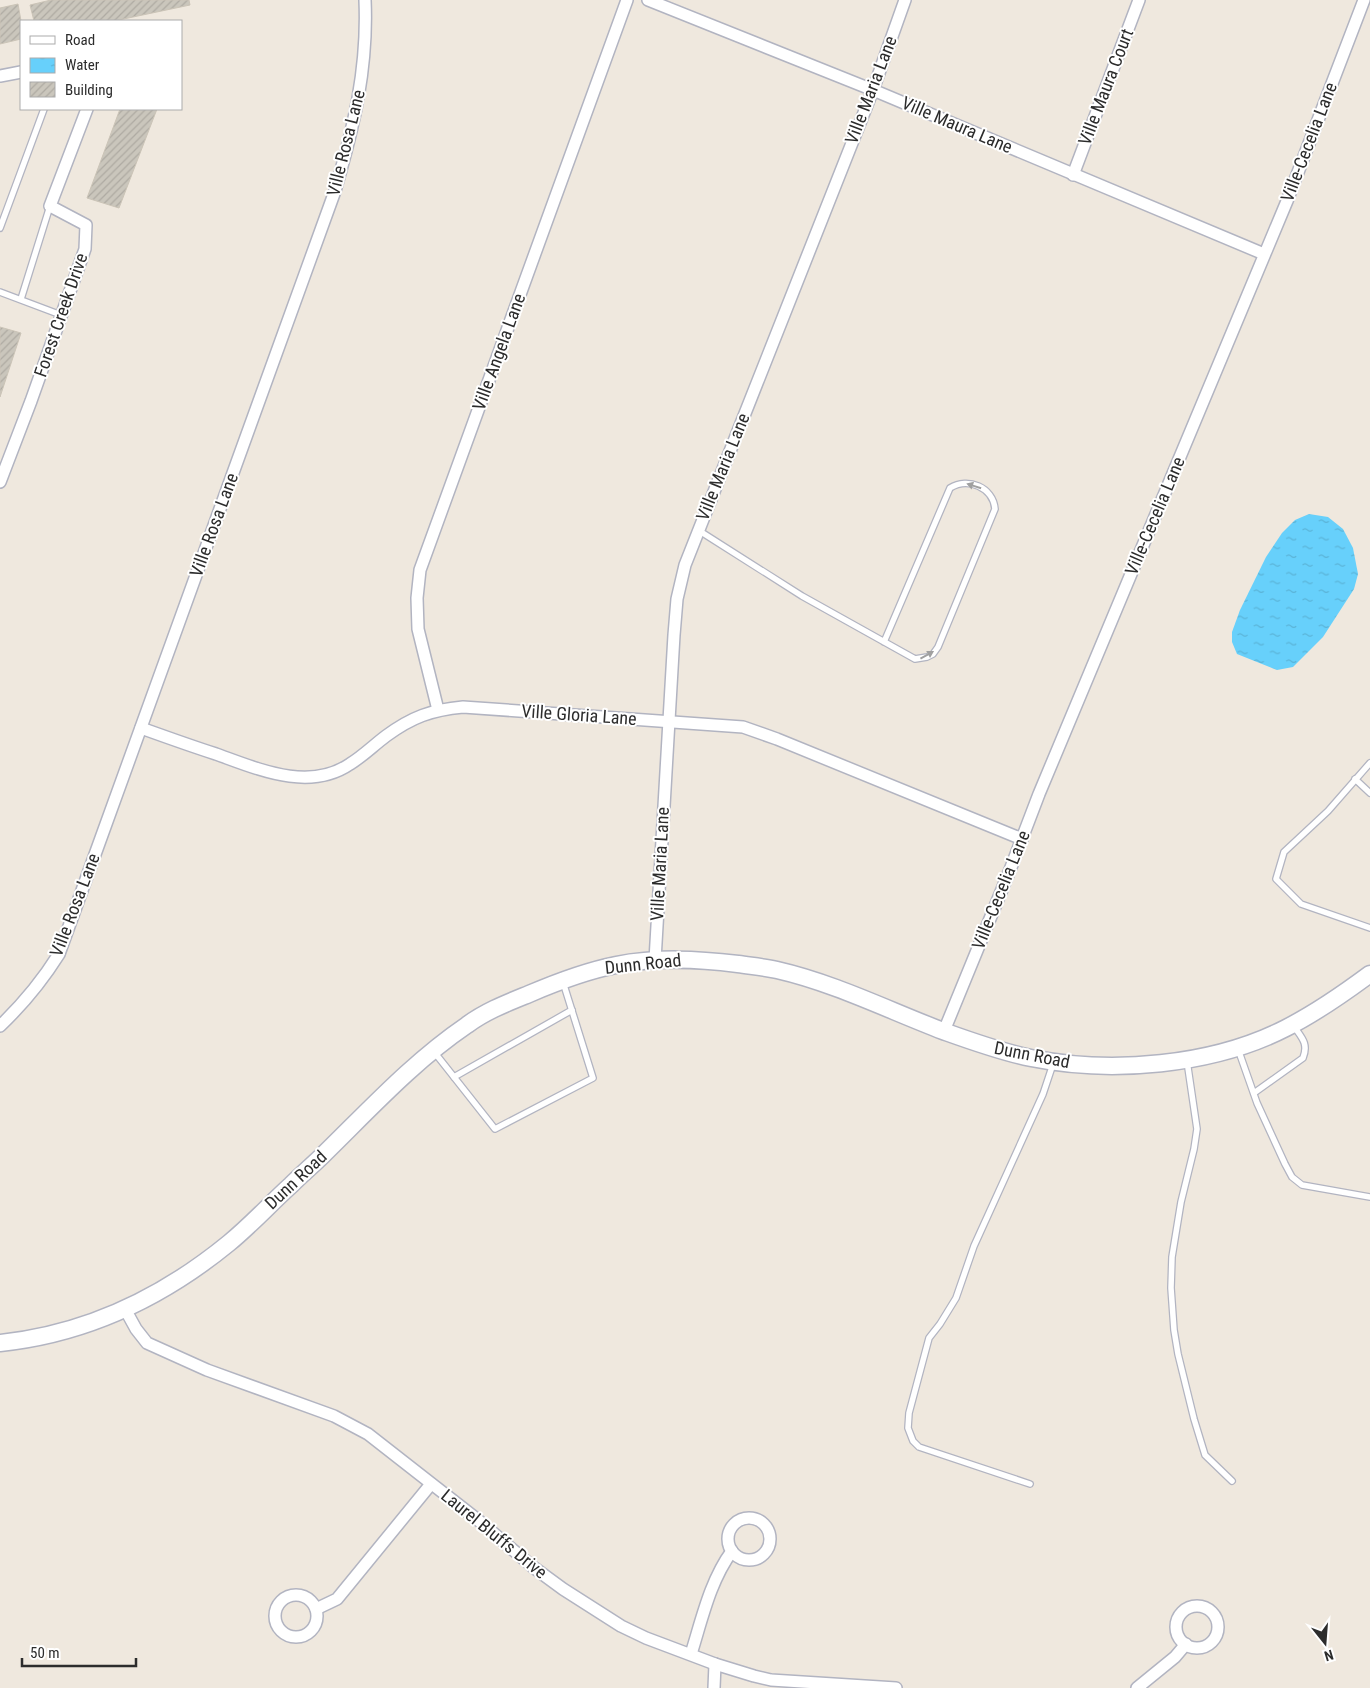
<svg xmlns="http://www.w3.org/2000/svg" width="1370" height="1688" font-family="'Roboto Condensed',sans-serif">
<defs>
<pattern id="water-ripples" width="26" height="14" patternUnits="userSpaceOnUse" patternTransform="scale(1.25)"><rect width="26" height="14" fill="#67d0fb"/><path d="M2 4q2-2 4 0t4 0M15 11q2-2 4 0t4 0" fill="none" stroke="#5ab3d7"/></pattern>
<pattern id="building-hatch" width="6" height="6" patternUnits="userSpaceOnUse" patternTransform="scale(1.25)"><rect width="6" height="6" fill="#cac6bc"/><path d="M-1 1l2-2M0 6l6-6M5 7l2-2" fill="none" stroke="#aeaaa2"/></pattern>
</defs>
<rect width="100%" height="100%" fill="#efe8de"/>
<!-- water -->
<polygon fill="url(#water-ripples)" points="1309,514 1328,517 1343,529 1353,548 1358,574 1354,589 1323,637 1293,667 1277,670 1237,654 1232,642 1232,632 1240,610 1266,557 1282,533 1295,520"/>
<!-- building -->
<g fill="url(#building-hatch)" stroke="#cbc4b7">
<polygon points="51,0 189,0 190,5 114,21 34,21 30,5"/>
<polygon points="18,4 21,21 21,39 0,44 0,8"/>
<polygon points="120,109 157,109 119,208 87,198"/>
<polygon points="0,327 21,333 0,397"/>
</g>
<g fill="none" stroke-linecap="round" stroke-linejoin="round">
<!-- lane casing -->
<g stroke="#b2b4c1" stroke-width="8">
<g id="lane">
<polyline points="0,228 44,109"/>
<polyline points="0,292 61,315"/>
<polyline points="21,299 50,206"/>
<path d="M698,530L802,596L915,659L927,657L933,654L938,647L995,509C993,487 968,477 950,488L884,642"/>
<polyline points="1370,763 1328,811 1284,852 1276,879 1301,904 1370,928"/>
<polyline points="1355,779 1370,793"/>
<polyline points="1238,1049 1257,1103 1285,1164 1292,1177 1302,1185 1370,1197"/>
<polyline points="435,1053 495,1129 593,1078 563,982"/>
<polyline points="1187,1061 1197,1129 1194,1149 1181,1202 1172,1257 1171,1288 1174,1330 1178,1354 1194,1419 1205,1455 1232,1481"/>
<polyline points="454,1077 572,1010"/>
<path d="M1254,1093L1303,1058C1309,1043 1301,1037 1293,1025"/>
<polyline points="1030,1484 919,1447 913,1441 908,1428 909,1413 929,1338 940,1324 956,1298 974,1246 1043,1094 1053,1064"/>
</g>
</g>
<!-- street casing -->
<g stroke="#b2b4c1" stroke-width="14">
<g id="street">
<polyline points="648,0 873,90 1264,254"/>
<polyline points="0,76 21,72"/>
<polyline points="1073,175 1139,0"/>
<polyline points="0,482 31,401 85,249 86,225 50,206 87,109"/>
<polyline points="438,710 418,629 417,598 420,570 627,0"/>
<path d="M141,728C166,737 191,746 216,754C258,769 309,792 350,764C363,756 374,745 386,736C412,717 431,710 463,707L743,727L777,739L1022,839"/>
<polyline points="655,960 674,635 677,599 685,565 873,90 905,0"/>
<path d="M0,1026C23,1004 42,981 59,954L335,191C354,126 368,68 365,0"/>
<polyline points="944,1031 1010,870 1039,794 1287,201 1364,0"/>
<polyline points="125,1309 136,1329 147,1343 207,1370 334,1416 368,1434 478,1520 533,1567 563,1589 621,1626 646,1638 715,1664 754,1676 771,1680 896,1688"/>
<circle cx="749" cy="1539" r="21"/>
<circle cx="296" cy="1616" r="21"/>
<circle cx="1197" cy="1627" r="21"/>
<polyline points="316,1609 337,1599 431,1484"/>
<path d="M691,1654C702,1619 710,1581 732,1551"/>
<polyline points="714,1688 715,1664"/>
<polyline points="1137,1688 1175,1657 1186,1644"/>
</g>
</g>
<!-- secondary casing -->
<g stroke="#b2b4c1" stroke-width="19">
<path id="secondary" d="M0,1343C86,1334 163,1297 229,1243C251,1225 270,1204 291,1185C302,1174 314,1164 325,1153C370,1109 414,1061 467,1025C486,1011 507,1003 529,994C557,982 586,971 616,965C657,957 697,959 738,964C751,966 764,967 777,970C834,983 888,1010 943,1031C971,1041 1001,1052 1031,1058C1111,1074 1212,1066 1286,1028C1316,1013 1343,994 1370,974"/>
</g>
<!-- lane -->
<use href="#lane" stroke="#fff" stroke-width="5.5"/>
<!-- street -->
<use href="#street" stroke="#fff" stroke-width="11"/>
<!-- secondary -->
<use href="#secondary" stroke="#fff" stroke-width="16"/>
</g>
<!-- one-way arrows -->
<defs><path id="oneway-solid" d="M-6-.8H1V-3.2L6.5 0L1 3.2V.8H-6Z" transform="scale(1.25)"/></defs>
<g fill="#a0a0a0">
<use href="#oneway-solid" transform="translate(974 486) rotate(-162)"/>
<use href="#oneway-solid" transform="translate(927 655) rotate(-29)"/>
</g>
<g text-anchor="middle" stroke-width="4" stroke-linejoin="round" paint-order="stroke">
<!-- street labels -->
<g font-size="18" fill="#2c2c2c" stroke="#fff">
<text transform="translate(1106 87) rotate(-69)" y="6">Ville Maura Court</text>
<text transform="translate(871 90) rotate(-69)" y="6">Ville Maria Lane</text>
<text transform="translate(957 125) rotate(23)" y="6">Ville Maura Lane</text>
<text transform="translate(1309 142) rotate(-69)" y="6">Ville-Cecelia Lane</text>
<text transform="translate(346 143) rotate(-76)" y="6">Ville Rosa Lane</text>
<text transform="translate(61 315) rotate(-71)" y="6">Forest Creek Drive</text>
<text transform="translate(499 352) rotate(-70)" y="6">Ville Angela Lane</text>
<text transform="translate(723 467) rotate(-68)" y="6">Ville Maria Lane</text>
<text transform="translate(1155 516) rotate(-67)" y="6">Ville-Cecelia Lane</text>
<text transform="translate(214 525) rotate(-70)" y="6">Ville Rosa Lane</text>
<text transform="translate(579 715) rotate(4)" y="6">Ville Gloria Lane</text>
<text transform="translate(660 864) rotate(-87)" y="6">Ville Maria Lane</text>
<text transform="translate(1001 890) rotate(-68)" y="6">Ville-Cecelia Lane</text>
<text transform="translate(75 905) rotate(-69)" y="6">Ville Rosa Lane</text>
<text transform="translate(643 964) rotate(-6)" y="6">Dunn Road</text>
<text transform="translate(1032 1055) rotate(11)" y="6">Dunn Road</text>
<text transform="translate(296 1180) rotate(-43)" y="6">Dunn Road</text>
<text transform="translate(494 1534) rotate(39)" y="6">Laurel Bluffs Drive</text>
</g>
</g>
<!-- legend -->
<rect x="20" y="20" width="162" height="90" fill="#ffffff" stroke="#ababab"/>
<rect x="30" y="36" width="25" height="8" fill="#ffffff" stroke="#ababab"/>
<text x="65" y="45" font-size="15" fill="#2c2c2c">Road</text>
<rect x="30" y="58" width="25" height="15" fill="url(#water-ripples)" stroke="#ababab"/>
<text x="65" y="70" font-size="15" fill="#2c2c2c">Water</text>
<rect x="30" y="82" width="25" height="15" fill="url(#building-hatch)" stroke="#ababab"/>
<text x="65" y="95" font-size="15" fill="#2c2c2c">Building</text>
<!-- north arrow -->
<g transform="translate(1325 1643) rotate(163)" stroke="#ffffff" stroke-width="4" paint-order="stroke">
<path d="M0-4L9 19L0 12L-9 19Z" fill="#2c2c2c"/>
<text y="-8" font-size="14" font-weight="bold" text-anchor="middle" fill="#2c2c2c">N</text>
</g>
<!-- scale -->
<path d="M22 1658v8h114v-8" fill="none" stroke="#2c2c2c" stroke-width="2.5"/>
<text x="30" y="1658" font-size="15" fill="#2c2c2c" stroke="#ffffff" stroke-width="4" paint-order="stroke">50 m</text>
</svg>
